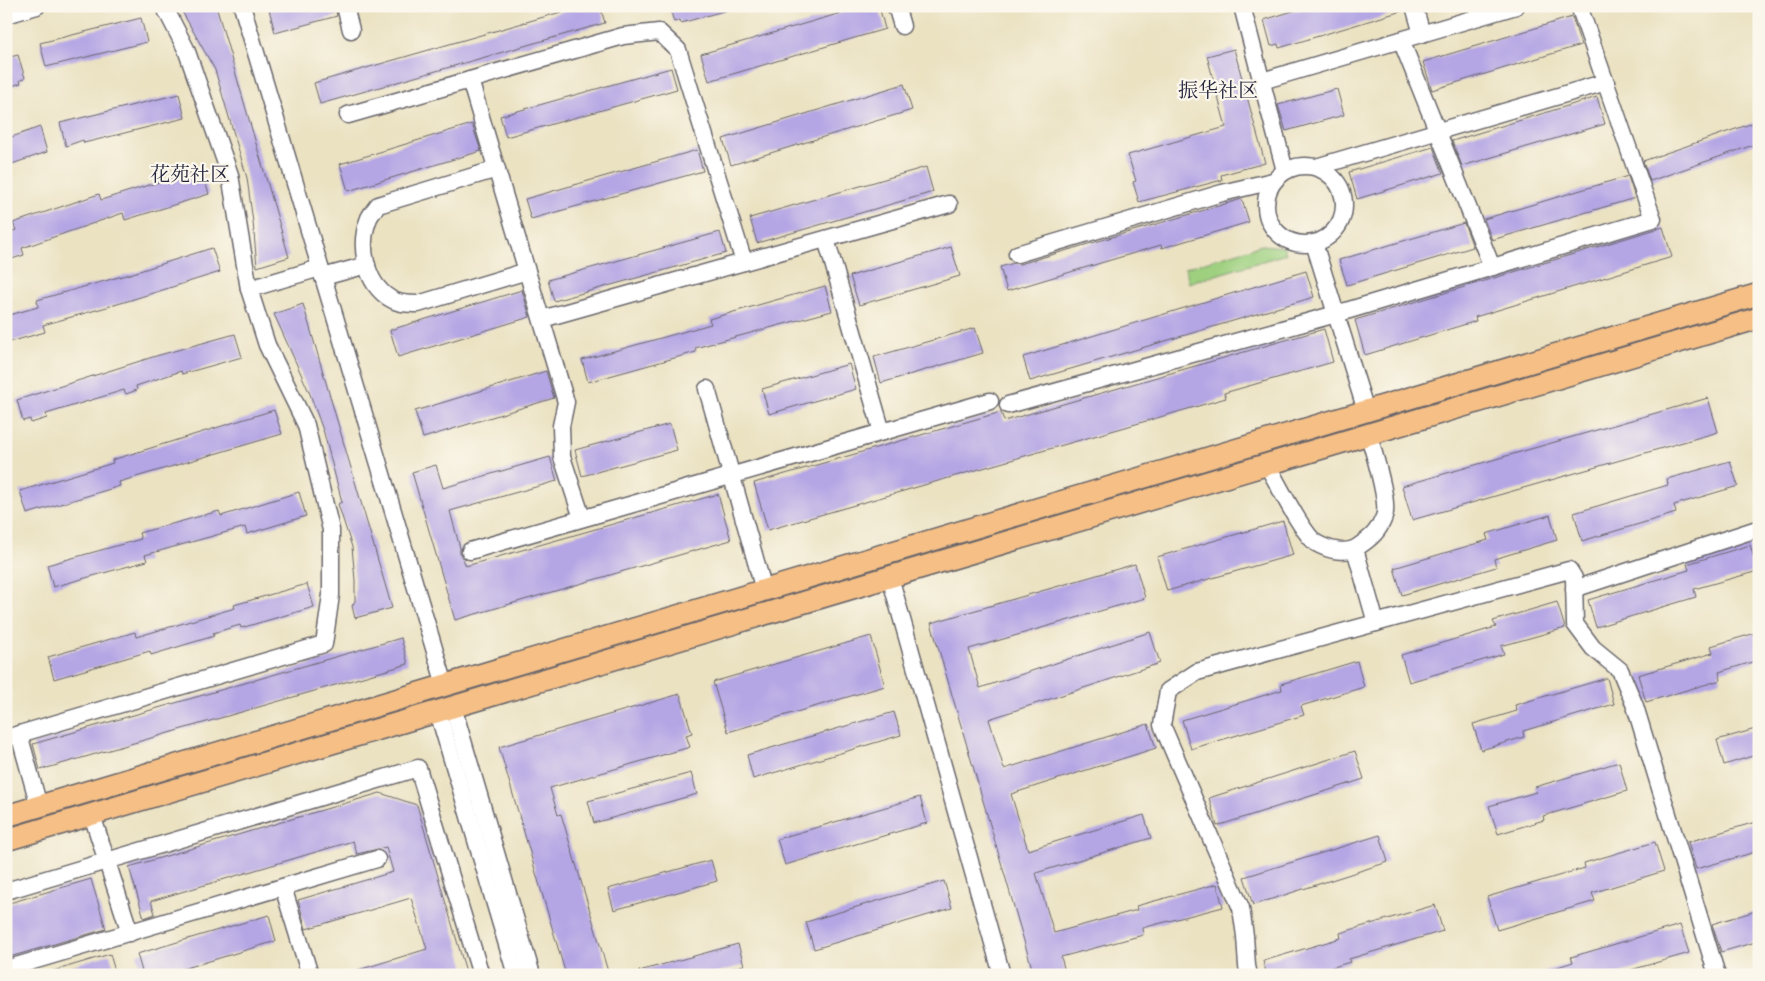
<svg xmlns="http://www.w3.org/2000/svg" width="1765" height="981" font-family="'Gentium Book Plus','Noto Serif SC',serif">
<rect width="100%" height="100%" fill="#fbf7ec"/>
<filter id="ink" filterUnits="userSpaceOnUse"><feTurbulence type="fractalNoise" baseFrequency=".02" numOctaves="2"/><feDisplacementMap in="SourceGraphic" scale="10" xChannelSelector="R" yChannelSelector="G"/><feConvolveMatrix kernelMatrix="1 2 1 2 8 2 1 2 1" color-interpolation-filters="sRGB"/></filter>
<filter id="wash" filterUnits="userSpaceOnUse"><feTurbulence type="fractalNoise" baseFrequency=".0096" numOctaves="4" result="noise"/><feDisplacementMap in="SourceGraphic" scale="20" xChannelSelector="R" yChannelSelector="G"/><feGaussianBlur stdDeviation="1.12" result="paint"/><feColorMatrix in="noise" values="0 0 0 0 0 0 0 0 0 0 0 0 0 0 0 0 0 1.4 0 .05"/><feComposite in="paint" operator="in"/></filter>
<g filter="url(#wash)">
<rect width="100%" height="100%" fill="#ebe2c2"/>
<!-- green -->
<polygon fill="#9ed07f" stroke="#60795d" points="1262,245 1284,247 1286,254 1189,283 1185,268"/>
<g id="blocks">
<!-- building -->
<g fill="#b4a5e4">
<polygon points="179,6 216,6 289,257 257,267 253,222 247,178 215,70"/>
<polygon points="280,6 335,6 337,16 275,33 269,9"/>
<polygon points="582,6 600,6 605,23 320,104 314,83"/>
<polygon points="669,6 726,6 727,10 681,23 680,20 674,22"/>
<polygon points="865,6 879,6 885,29 709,81 701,54"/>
<polygon points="1309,6 1404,6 1405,10 1279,48 1278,44 1271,46 1264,20"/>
<polygon points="1572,17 1581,45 1432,90 1423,62"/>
<polygon points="141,18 147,42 46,67 40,43"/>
<polygon points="1234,49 1265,163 1221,175 1222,180 1139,202 1133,182 1136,181 1128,155 1226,127 1207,56"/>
<polygon points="18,55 25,78 20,80 21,83 6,88 6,58"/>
<polygon points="671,68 677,89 506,137 500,116"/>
<polygon points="904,84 912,110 731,165 723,139"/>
<polygon points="1337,89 1344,115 1286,131 1278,105"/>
<polygon points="179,94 185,118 84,143 83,140 66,146 60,123"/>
<polygon points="1597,97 1605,124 1462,166 1452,141"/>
<polygon points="1759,121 1759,143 1650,181 1643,161"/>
<polygon points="472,124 481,151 348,191 340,164"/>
<polygon points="40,127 47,152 6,166 6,139"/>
<polygon points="1433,147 1443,173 1357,199 1349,172"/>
<polygon points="697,150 703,171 531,219 525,199"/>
<polygon points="926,167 933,192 757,243 750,218"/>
<polygon points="201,169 209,194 125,220 123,213 22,248 24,255 6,261 6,233 16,230 13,223 99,194 101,200"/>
<polygon points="1628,176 1635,198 1492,240 1484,219"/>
<polygon points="1242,199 1249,222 1162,248 1161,245 1007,291 1000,267 1014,263 1020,264"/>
<polygon points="1464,223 1473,247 1347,285 1339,260"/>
<polygon points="1663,227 1672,257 1475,317 1476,321 1365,355 1355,320"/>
<polygon points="720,232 726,253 554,301 548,280"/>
<polygon points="951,247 960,276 859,305 850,276"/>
<polygon points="212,248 220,272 121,303 43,325 45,332 6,343 6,316 38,307 37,300 133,273"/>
<polygon points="1306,271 1314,297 1030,381 1023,357"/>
<polygon points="825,286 832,311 695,348 696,352 588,382 582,360 711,324 709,319"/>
<polygon points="522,290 530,317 398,357 390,330"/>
<polygon points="303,304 392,608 355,618 352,606 355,601 355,580 352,547 338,504 342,502 324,433 310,394 274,314"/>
<polygon points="975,328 983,353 881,383 874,357"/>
<polygon points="1324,329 1333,362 1224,393 1226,398 768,530 754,483 1001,412 1004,421"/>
<polygon points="235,334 242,357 182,374 181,371 136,386 137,390 126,394 124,390 46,414 47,418 31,423 30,419 23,421 17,400 156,356"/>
<polygon points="849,364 856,389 769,414 762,389"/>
<polygon points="546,371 554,398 423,438 415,411"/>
<polygon points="1708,398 1718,432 1412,520 1402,486"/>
<polygon points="274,410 282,434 119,482 120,486 27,514 20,491 113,463 112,460"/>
<polygon points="670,424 677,450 582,476 575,450"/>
<polygon points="550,457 557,481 450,511 460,548 460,553 466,566 718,494 731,540 455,620 412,472 436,465 443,488"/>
<polygon points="1730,461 1738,486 1674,505 1676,513 1582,541 1574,513 1668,485 1667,479"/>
<polygon points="299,492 306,516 247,534 245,527 145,555 147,561 53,587 47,565 141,539 139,533 219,511 221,516"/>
<polygon points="1550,515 1557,540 1494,559 1496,567 1402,595 1394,568 1488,540 1486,534"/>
<polygon points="1283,521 1293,555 1167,591 1157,557"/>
<polygon points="1750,545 1758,571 1694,589 1696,597 1596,627 1588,600 1689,570 1687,564"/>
<polygon points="1135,564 1145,598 969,649 980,688 1150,632 1160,663 989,719 1004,769 1148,724 1156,748 1011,794 1028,850 1144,815 1151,838 1036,873 1054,933 1137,910 1136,906 1217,884 1223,907 1142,928 1143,935 1061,957 1066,975 1034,975 931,623"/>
<polygon points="307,584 314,607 241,628 240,625 213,633 214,636 151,655 150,651 54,679 48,657 135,632 136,637 235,608 234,605"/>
<polygon points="1557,602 1565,628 1501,646 1504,654 1409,682 1401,655 1496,627 1493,621"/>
<polygon points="1759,632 1759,660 1719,672 1721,680 1646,702 1638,675 1713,653 1711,646"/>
<polygon points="871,636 885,686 728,732 713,682"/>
<polygon points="401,638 408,664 40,770 33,744"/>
<polygon points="1357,661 1364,687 1301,706 1304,715 1191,749 1182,720 1282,690 1281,684"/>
<polygon points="1607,678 1614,704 1523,731 1524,737 1481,750 1473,724 1517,711 1515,705"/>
<polygon points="680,694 692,733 686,735 690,747 550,788 558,815 561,814 609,975 566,975 499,747"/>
<polygon points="894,712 901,735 753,779 747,755"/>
<polygon points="1759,728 1759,754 1724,765 1717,740"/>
<polygon points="1355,751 1364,779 1217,826 1209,798"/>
<polygon points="1619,762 1627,791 1543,816 1544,820 1498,834 1489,806 1536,792 1535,787"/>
<polygon points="691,773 697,794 594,823 588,801"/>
<polygon points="380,793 417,805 467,975 353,975 352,972 427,949 411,898 306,929 298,900 393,872 386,847 357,854 353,841 151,901 155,914 144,918 129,867"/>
<polygon points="920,797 927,823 785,865 777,839"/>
<polygon points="1759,821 1759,851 1696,869 1688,842"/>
<polygon points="1380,835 1388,862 1253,905 1244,877"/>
<polygon points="1655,842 1664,871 1592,893 1595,901 1497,930 1487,897 1585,868 1584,863"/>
<polygon points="711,860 717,881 614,910 608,889"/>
<polygon points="91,879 106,929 6,958 6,904"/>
<polygon points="944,881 952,908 814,949 806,922"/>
<polygon points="1435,905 1443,931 1349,959 1350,962 1307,975 1267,975 1263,961 1341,938 1340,933"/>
<polygon points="1759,910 1759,941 1721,952 1712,924"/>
<polygon points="269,915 276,941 163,975 143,975 137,954"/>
<polygon points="1680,925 1689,953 1614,975 1543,975 1542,972 1573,962 1571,957"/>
<polygon points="738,944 744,965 708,975 639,975 639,971"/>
<polygon points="110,954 116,975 51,975 50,972"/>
</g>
</g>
</g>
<g filter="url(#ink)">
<use href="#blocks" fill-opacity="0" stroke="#68656a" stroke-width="1"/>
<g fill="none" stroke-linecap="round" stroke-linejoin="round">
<!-- minor casing -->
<g stroke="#68656a" stroke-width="19">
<g id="minor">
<polyline points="242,6 445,685"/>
<polyline points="345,6 351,30"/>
<polyline points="896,6 902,26"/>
<polyline points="1242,6 1285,171"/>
<polyline points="1414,6 1422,34"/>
<polyline points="6,15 37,6"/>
<polyline points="1401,40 1492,267"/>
<polyline points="470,80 566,402 561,426 562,457 582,518"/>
<polyline points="1262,81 1516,6"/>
<polyline points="348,115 623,36 659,32 678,50 744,262"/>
<circle cx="1305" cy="205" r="39"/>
<polyline points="1316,167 1606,82"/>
<path d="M497,169L378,205C375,209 371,214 369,218C358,245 365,284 391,299C399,304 409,304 418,304L527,271"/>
<polyline points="826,239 882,432"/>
<polyline points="1314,243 1366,411"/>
<polyline points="1017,254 1222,193 1273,181"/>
<polyline points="323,277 367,265"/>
<polyline points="249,289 320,268"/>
<polyline points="542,319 949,204"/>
<polyline points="707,389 764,590"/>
<polyline points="1008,405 1336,314 1653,219 1579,6"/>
<path d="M1267,465C1278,483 1301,532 1316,543C1328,550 1347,555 1359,546C1371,538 1379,531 1384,517C1390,502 1373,452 1369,435"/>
<polyline points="1355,549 1376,623"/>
<polyline points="470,551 990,401"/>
<polyline points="890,577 1002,975"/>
<polyline points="1574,589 1757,529 1759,533"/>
<polyline points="453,707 532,975"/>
<polyline points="438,712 516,975"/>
<polyline points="19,734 39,806"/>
<polyline points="6,738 324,644 331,595 331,530 306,425 267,345 249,289 230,175 186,49 164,6"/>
<polyline points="92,815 130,933"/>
<polyline points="283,887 310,975"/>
<polyline points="6,891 418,768 481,975"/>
<polyline points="6,969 377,859"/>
<polyline points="1249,975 1247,966 1245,936 1241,908 1162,725 1168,691 1197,672 1569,570 1574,578 1575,624 1593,648 1620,670 1635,706 1717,975"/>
</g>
</g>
<!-- major casing -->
<g stroke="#68656a" stroke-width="24">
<g id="major">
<polyline points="6,816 1759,294"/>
<polyline points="6,840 1759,318"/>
</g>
</g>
<!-- minor -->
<use href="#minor" stroke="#fff" stroke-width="16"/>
<!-- major -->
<use href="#major" stroke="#f5bf86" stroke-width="21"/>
</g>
</g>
<g text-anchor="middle" stroke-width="4.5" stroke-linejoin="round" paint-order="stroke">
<!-- quarter labels -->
<g font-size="20" fill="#22223b" stroke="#fbf7ec">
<text x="1218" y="97">振华社区</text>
<text x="190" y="181">花苑社区</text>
</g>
</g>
<!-- margin -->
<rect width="1765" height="981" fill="none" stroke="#fbf7ec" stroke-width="25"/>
</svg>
